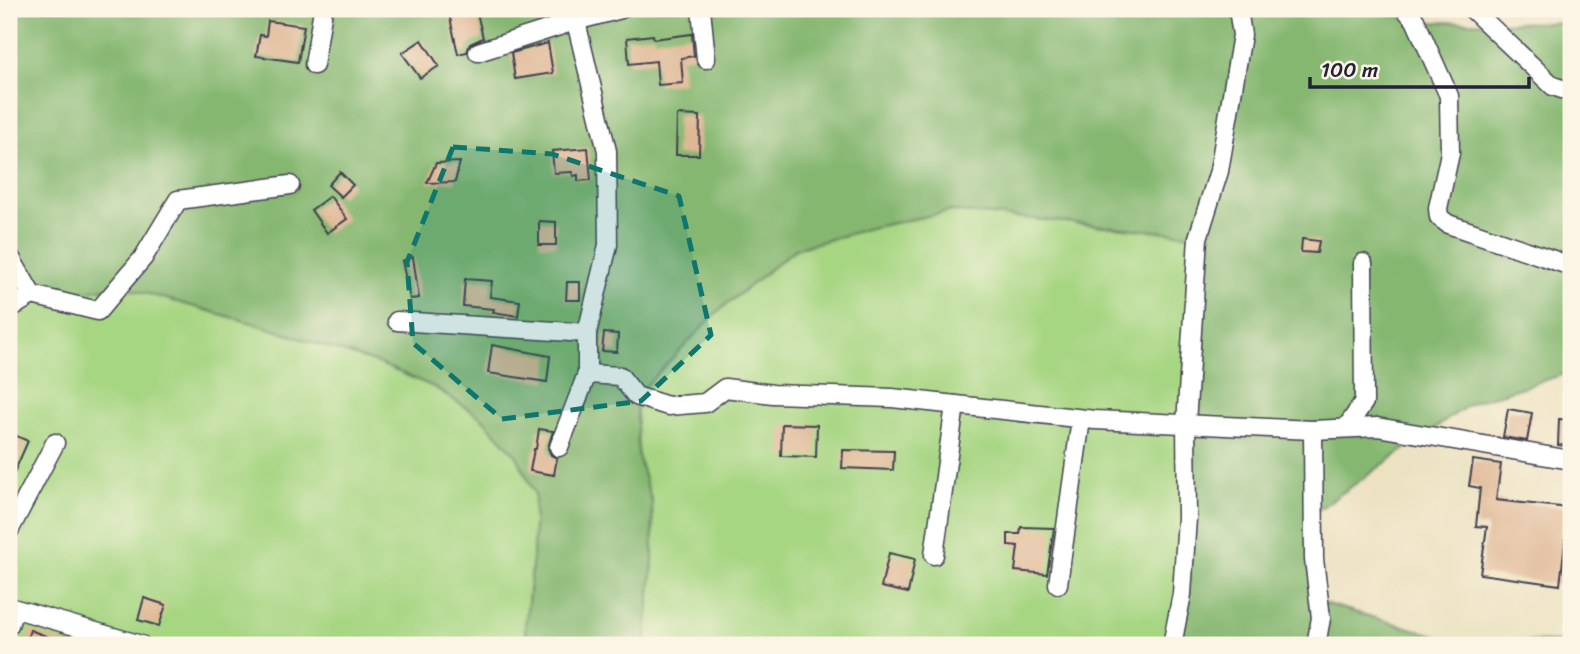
<svg xmlns="http://www.w3.org/2000/svg" width="1580" height="654" font-family="Sriracha,sans-serif">
<rect width="100%" height="100%" fill="#fcf5e5"/>
<filter id="ink" filterUnits="userSpaceOnUse"><feTurbulence type="fractalNoise" baseFrequency=".0143" numOctaves="2"/><feDisplacementMap in="SourceGraphic" scale="14" xChannelSelector="R" yChannelSelector="G"/><feConvolveMatrix kernelMatrix="1 2 1 2 8 2 1 2 1" color-interpolation-filters="sRGB"/></filter>
<filter id="wash" filterUnits="userSpaceOnUse"><feTurbulence type="fractalNoise" baseFrequency=".00686" numOctaves="4" result="noise"/><feDisplacementMap in="SourceGraphic" scale="28" xChannelSelector="R" yChannelSelector="G"/><feGaussianBlur stdDeviation="1.57" result="paint"/><feColorMatrix in="noise" values="0 0 0 0 0 0 0 0 0 0 0 0 0 0 0 0 0 1.4 0 .05"/><feComposite in="paint" operator="in"/></filter>
<g filter="url(#wash)">
<rect width="100%" height="100%" fill="#ece2c2"/>
<!-- green -->
<g fill="#a7d683" stroke="#647c5f" stroke-width="2">
<polygon points="951,211 1195,234 1182,645 645,645 653,561 652,503 638,456 636,396 717,312 795,249 870,228"/>
<polygon points="120,286 256,324 380,364 434,387 482,418 517,456 535,494 533,557 525,628 528,645 9,645 9,314 51,296"/>
</g>
<!-- forest -->
<polygon fill="#85b771" stroke="#546c56" stroke-width="2" points="9,9 1071,9 1079,11 1079,9 1362,9 1426,22 1571,23 1571,372 1471,403 1315,512 1320,602 1455,641 1571,642 1571,645 1182,645 1195,235 951,211 870,228 795,249 717,312 636,396 638,456 652,503 653,561 645,645 528,645 525,628 533,557 535,494 517,456 482,418 434,387 380,364 256,324 120,286 51,296 9,314"/>
<g id="blocks">
<!-- building -->
<g fill="#dfb795">
<polygon points="448,9 476,9 483,38 470,44 467,52 458,54"/>
<polygon points="268,21 304,26 298,62 256,56 260,35 266,36"/>
<polygon points="692,34 694,56 681,58 683,83 658,85 656,61 629,64 627,38 653,35 654,39"/>
<polygon points="422,40 439,66 420,78 402,53"/>
<polygon points="548,43 553,73 515,79 511,53"/>
<polygon points="677,115 700,116 699,155 676,155"/>
<polygon points="588,148 591,180 578,181 578,175 573,176 572,172 554,173 552,151"/>
<polygon points="460,162 455,182 427,183 436,163"/>
<polygon points="340,172 353,185 341,197 328,185"/>
<polygon points="330,196 347,219 327,233 311,210"/>
<polygon points="539,221 556,222 556,245 539,245"/>
<polygon points="1302,239 1319,241 1317,253 1301,252"/>
<polygon points="413,257 419,298 410,299 402,261"/>
<polygon points="465,279 492,281 490,297 520,301 518,316 493,312 494,309 463,306"/>
<polygon points="567,282 580,282 580,300 566,300"/>
<polygon points="604,333 618,334 617,352 602,351"/>
<polygon points="492,345 550,356 547,382 488,373"/>
<polygon points="1508,409 1532,413 1527,441 1503,437"/>
<polygon points="1559,419 1571,420 1571,446 1558,445"/>
<polygon points="782,424 817,425 816,457 781,456"/>
<polygon points="539,429 553,431 548,448 551,455 557,458 554,475 530,471 534,449 536,449"/>
<polygon points="12,434 28,441 9,484 9,442"/>
<polygon points="843,450 894,451 893,470 842,468"/>
<polygon points="1473,460 1501,464 1496,500 1569,508 1560,585 1480,574 1487,527 1476,526 1480,488 1469,486"/>
<polygon points="1021,527 1054,528 1047,574 1015,571 1018,546 1008,545 1008,534 1020,534"/>
<polygon points="889,553 915,559 908,593 881,587"/>
<polygon points="144,598 166,605 159,626 138,620"/>
<polygon points="30,630 67,644 67,645 25,645"/>
</g>
</g>
</g>
<g filter="url(#ink)">
<use href="#blocks" fill-opacity="0" stroke="#403f4f" stroke-width="2"/>
<g fill="none" stroke-linecap="round" stroke-linejoin="round">
<!-- street casing -->
<g stroke="#403f4f" stroke-width="21">
<g id="street">
<polyline points="701,9 706,59"/>
<polyline points="1405,9 1415,20 1449,96 1450,153 1438,208 1439,217 1448,224 1571,266"/>
<polyline points="1472,9 1553,86 1571,92"/>
<polyline points="478,52 575,21 621,9"/>
<polyline points="314,65 323,9"/>
<polyline points="9,255 32,295"/>
<polyline points="9,309 32,295 98,311 143,258 178,200 290,185"/>
<polyline points="397,321 587,333 608,245 607,151 573,9"/>
<polyline points="587,374 620,376 636,396 668,406 705,403 725,388 773,394 892,398 1095,420 1313,430 1377,427 1571,460"/>
<polyline points="1346,428 1364,402 1363,263"/>
<polyline points="1313,430 1314,559 1321,618 1316,645"/>
<polyline points="559,447 587,374 587,333"/>
<polyline points="9,531 55,443"/>
<polyline points="934,555 955,405"/>
<polyline points="1058,584 1081,419"/>
<polyline points="9,607 141,645"/>
<polyline points="9,625 14,609"/>
<polyline points="1172,645 1182,594 1187,518 1186,424 1198,238 1219,171 1242,35 1238,9"/>
</g>
</g>
<!-- street -->
<use href="#street" stroke="#fff" stroke-width="18"/>
</g>
</g>
<!-- marked area -->
<path fill="#0f766e" fill-opacity="0.2" stroke="#0f766e" stroke-width="5" stroke-dasharray="14 9" stroke-linejoin="round" d="M453,147L552,154L679,196L711,335L641,401L502,419L413,343L407,262Z"/>
<!-- margin -->
<rect width="1580" height="654" fill="none" stroke="#fcf5e5" stroke-width="35"/>
<!-- scale -->
<path d="M1310 77v10h219v-10" fill="none" stroke="#22223b" stroke-width="3.5"/>
<text x="1321" y="77" font-size="21" fill="#22223b" stroke="#fcf5e5" stroke-width="5" paint-order="stroke">100 m</text>
</svg>
